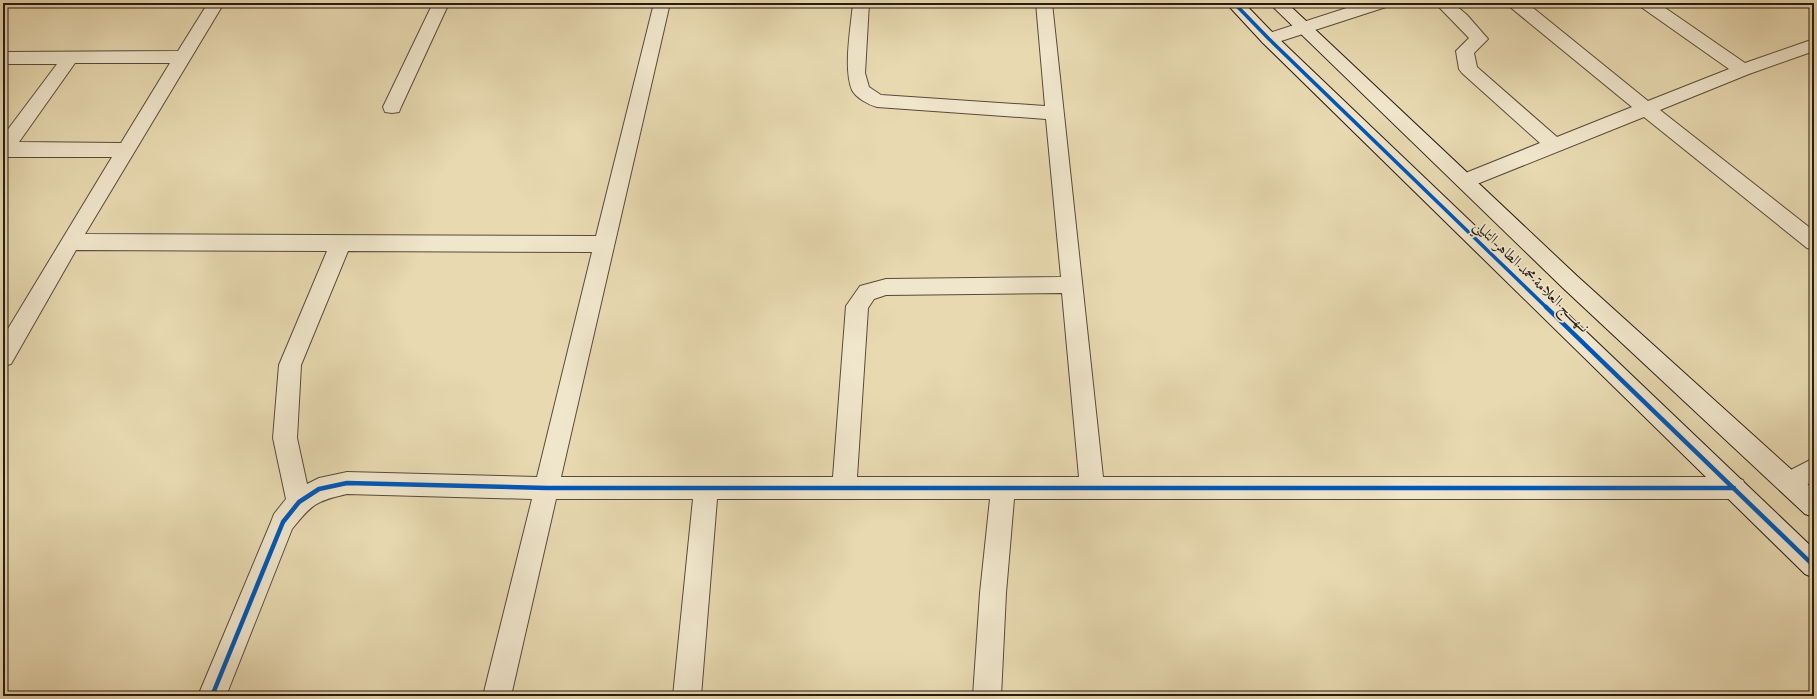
<svg xmlns="http://www.w3.org/2000/svg" width="1817" height="699" font-family="Vollkorn,Amiri,serif">
<rect width="100%" height="100%" fill="#e8d9b1"/>
<filter id="stains"><feTurbulence type="fractalNoise" baseFrequency=".005" numOctaves="4"/><feColorMatrix values="0 0 0 0 .2 0 0 0 0 .09 0 0 0 0 .02 0 0 0 .5 -.17"/></filter>
<radialGradient id="worn" r=".72"><stop offset=".6" stop-color="#630" stop-opacity="0"/><stop offset="1" stop-color="#630" stop-opacity=".3"/></radialGradient>
<g fill="none" stroke-linecap="round" stroke-linejoin="round">
<!-- street casing -->
<g stroke="#584a3a" stroke-width="2">
<g id="street">
<path d="M208,3H224L85,234L596,236L654,3H670L561,477H833L846,306L860,286L886,279L1061,277L1046,119L877,107C869,105 856,98 852,90C843,68 851,27 853,3H869L865,73L869,87L881,95L1045,106L1036,3H1052L1103,477H1734L1743,480L1746,488L1743,496L1734,499H1014L1006,593L1001,696H973L980,593L990,499H717L701,696H673L693,499H556L511,696H483L532,499L347,494C316,501 312,504 292,529L226,696H198L271,522L274,514L286,499L273,438L279,365L327,251L76,250L11,364L3,366V337L112,157H3V136L57,64H3V52L178,51ZM75,63H170L121,143L19,142ZM348,251L592,252L537,477L347,472L319,478L307,484L297,438L301,365ZM1062,293L1079,477H857L868,308L874,299L886,295Z"/>
<polygon points="433,3 449,3 401,107 399,112 392,113 385,112 383,107"/>
<polygon points="1362,3 1388,3 1386,7 1275,43 1269,45 1263,43 1260,39 1263,35"/>
<polygon points="1435,3 1453,3 1467,15 1488,39 1474,53 1477,67 1557,137 1632,107 1510,7 1508,3 1527,3 1648,101 1729,69 1641,7 1639,3 1658,3 1745,63 1814,39 1814,51 1749,74 1660,110 1814,231 1814,250 1807,248 1644,117 1472,186 1465,188 1458,186 1455,181 1458,176 1540,143 1462,73 1459,69 1456,51 1469,38"/>
<polygon points="1814,458 1814,481 1789,494 1781,491 1777,483 1781,475"/>
</g>
</g>
<!-- secondary casing -->
<g stroke="#281b12" stroke-width="2">
<g id="secondary">
<polygon points="1226,3 1244,3 1275,35 1814,549 1814,578 1805,574 1263,43"/>
<polygon points="1269,3 1287,3 1577,276 1814,490 1814,517 1805,514 1563,288"/>
</g>
</g>
<!-- street -->
<use href="#street" fill="#f0e6cc" fill-rule="evenodd"/>
<!-- secondary -->
<use href="#secondary" fill="#f0e6cc" fill-rule="evenodd"/>
<!-- cycleway-far1 casing -->
<g stroke="#f0e6cc" stroke-width="5.5">
<polyline id="cycleway-far1" points="1234,3 1269,39 1547,308"/>
</g>
<!-- cycleway casing -->
<g stroke="#f0e6cc" stroke-width="7">
<g id="cycleway">
<polyline points="1546,307 1814,566"/>
<polyline points="212,696 283,522 299,502 319,489 347,483 547,488 1734,488"/>
</g>
</g>
<!-- cycleway-far1 -->
<use href="#cycleway-far1" stroke="#0057b8" stroke-width="3.5"/>
<!-- cycleway -->
<use href="#cycleway" stroke="#0057b8" stroke-width="4.5"/>
</g>
<g text-anchor="middle" stroke-width="3.5" stroke-linejoin="round" paint-order="stroke">
<!-- street labels -->
<g font-size="15" fill="#281b12" stroke="#f0e6cc">
<text transform="translate(1532 276) rotate(44)" y="5">نــهــــج العلامة محمد الطاهر التليلي</text>
</g>
</g>
<!-- margin -->
<rect width="1817" height="699" fill="none" stroke="#e8d9b1" stroke-width="16"/>
<rect x="4" y="4" width="1809" height="691" fill="none" stroke="#281b12" stroke-width="2"/>
<rect x="8" y="8" width="1801" height="683" fill="none" stroke="#281b12"/>
<rect width="100%" height="100%" filter="url(#stains)"/>
<rect width="100%" height="100%" fill="url(#worn)"/>
</svg>
